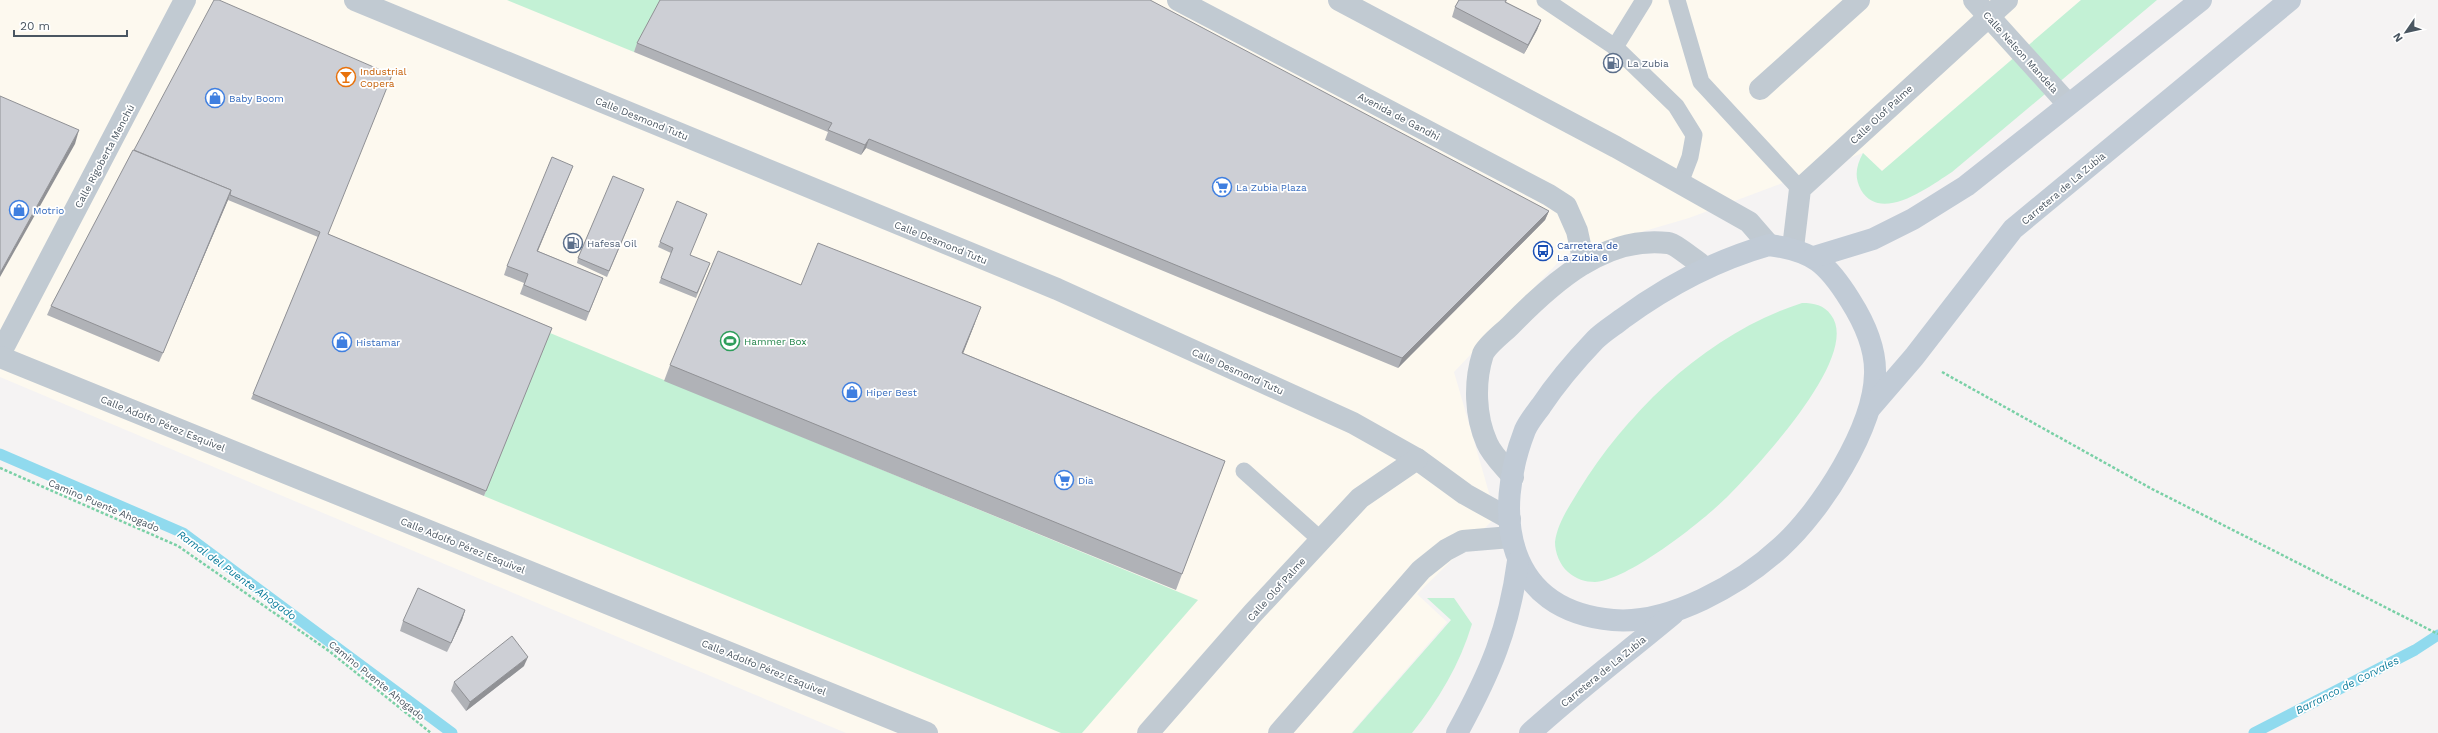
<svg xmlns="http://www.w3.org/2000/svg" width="2438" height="733" font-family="'Work Sans',sans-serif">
<rect width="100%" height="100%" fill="#f5f3f3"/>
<!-- commercial -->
<polygon fill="#fdf9ef" points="0,0 2081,0 1882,171 1863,153 1689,218 1566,254 1454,372 1496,517 1417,594 1447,622 1351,733 846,733 0,377"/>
<!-- green -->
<g fill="#c3f1d5">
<polygon points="507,0 662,0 634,52"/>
<path d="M2081,0H2157L1952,172C1930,186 1881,224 1861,190C1854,177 1856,166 1863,153L1882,171Z"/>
<path d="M1802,303C1814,303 1824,305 1831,315C1862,355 1758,465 1730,494C1706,519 1629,580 1595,582C1585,582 1576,579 1568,572C1560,565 1555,553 1555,542C1557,524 1570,505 1579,490C1630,408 1709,333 1802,303Z"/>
<polygon points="550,333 1198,600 1082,733 1061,733 484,496"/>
<path d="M1427,598H1454L1472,624C1460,664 1438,701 1412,733H1352L1451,620Z"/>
</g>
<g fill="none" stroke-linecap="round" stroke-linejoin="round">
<!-- stream -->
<g stroke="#90daee" stroke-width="11">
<polyline points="0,454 183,533 452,733"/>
<polyline points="2254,733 2415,650 2438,635"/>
</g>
<!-- path -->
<g stroke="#7ad0a6" stroke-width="2.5" stroke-dasharray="3 2" stroke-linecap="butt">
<polyline points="1942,372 2152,489 2438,634"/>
<polyline points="0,468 178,546 329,651 431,733"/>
</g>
<!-- lane -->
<g stroke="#c1cad2" stroke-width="17">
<polyline points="1545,0 1615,47 1676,106 1694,135 1690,157 1680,183"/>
<polyline points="1677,0 1701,82 1800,189"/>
<polyline points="1615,47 1644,0"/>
<polyline points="1244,471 1321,540"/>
</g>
<!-- street -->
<g stroke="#c1cad2" stroke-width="22">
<polyline points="355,0 1057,289 1353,423 1417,459 1465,494 1510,519"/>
<polyline points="1178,0 1549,195 1566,206 1577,231 1584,263"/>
<polyline points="1339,0 1616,147 1749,222 1769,245"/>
<polyline points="1974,0 2068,104"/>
<polyline points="1760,89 1859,0"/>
<polyline points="1793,248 1800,189 2007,0"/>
<polyline points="0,354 185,0"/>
<polyline points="0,357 927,733"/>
<path d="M1513,477C1505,467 1492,455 1487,443C1475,416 1474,382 1483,354C1487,345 1503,333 1510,326C1551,284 1604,235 1668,243C1676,244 1698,263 1706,268"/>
<polyline points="1148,733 1253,613 1360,498 1417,459"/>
<polyline points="1279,733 1421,570 1446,550 1463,541 1511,537"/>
</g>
<!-- secondary -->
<g stroke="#c1cbd6" stroke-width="22">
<path d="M1769,245C1813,251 1827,263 1850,300C1864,322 1876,348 1875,374C1874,428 1821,511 1781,547C1741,584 1669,625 1613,620C1505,610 1492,515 1525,430C1529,421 1536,413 1541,406C1557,382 1575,361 1595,340C1603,332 1613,326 1622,319C1667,286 1716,260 1769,245Z"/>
<polyline points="1814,257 1873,239 1913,219 1966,186 2201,0"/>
<polyline points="1870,408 1914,357 2013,229 2290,0"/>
<path d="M1457,733C1490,673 1509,629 1518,561"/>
<path d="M1530,733C1576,691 1625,654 1673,614"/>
</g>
</g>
<!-- wall -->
<g fill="#b0b2b7">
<polygon points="1459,0 1507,0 1506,2 1541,20 1537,30 1524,54 1452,17 1455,7"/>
<polygon points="637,43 1549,211 1545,220 1398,368 866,148 861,155 825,140 828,132 634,52"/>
<polygon points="134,150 328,234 552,328 484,496 251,399 318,237 228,200 159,362 47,315 51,306"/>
<polygon points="573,166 538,251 603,278 586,321 520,294 524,283 504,275 507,266"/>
<polygon points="642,194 607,277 577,263 578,258"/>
<polygon points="660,242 690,255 708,268 696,298 659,283 671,253 658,247"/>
<polygon points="975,323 963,353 1225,461 1176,590 664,381 670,365"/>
<polygon points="465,610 462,620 447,652 400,631 403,621"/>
<polygon points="524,666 466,711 451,691 454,682"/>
</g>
<!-- shaded-wall -->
<g fill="#909195">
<polygon points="1541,20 1537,30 1524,54 1528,45"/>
<polygon points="79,130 75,144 0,277 0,273"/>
<polygon points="869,139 866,148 861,155 865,145"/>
<polygon points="573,166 569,175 534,260 537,251"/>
<polygon points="231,190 228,200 159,362 163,353"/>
<polygon points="1549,211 1545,220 1398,368 1402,358"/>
<polygon points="981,307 975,323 957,369 962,353"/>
<polygon points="465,610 462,620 447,652 451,643"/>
<polygon points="528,657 524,666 466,711 470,702"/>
</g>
<!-- building -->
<g fill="#cdcfd5" stroke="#909195">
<polygon points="214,0 219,0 392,75 328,234 552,328 486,491 253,394 320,232 230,195 231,190 134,150"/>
<polygon points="660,0 1150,0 1549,211 1402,358 869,139 865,145 828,130 832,123 637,43"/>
<polygon points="1459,0 1506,0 1505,2 1541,20 1528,45 1455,7"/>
<polygon points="0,96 79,130 0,273"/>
<polygon points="133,150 231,190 163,353 51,306"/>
<polygon points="552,157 573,166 537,251 603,278 589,312 524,285 528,274 507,266"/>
<polygon points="613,176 644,189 609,271 578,258"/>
<polygon points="677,201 707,214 690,255 710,263 697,293 661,278 673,248 660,242"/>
<polygon points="818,243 981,307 962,353 1225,461 1182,574 670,365 718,251 801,285"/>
<polygon points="418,588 465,610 451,643 403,621"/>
<polygon points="512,636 528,657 470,702 454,682"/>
</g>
<!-- icons -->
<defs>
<g id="fuel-ring" transform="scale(1)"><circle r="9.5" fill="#fff" stroke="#5c6f8a" stroke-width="1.5"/><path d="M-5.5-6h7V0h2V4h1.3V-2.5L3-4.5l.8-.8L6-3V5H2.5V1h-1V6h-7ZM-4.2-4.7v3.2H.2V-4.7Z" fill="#5c6f8a"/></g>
<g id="bar-ring" transform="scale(1)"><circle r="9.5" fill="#fff" stroke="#e8710a" stroke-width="1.5"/><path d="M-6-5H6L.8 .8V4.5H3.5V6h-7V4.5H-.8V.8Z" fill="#e8710a"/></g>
<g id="shop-ring" transform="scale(1)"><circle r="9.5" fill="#fff" stroke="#3f7fe0" stroke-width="1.5"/><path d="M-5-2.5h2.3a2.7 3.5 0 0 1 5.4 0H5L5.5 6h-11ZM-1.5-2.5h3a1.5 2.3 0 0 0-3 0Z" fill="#3f7fe0"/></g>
<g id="supermarket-ring" transform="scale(1)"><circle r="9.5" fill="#fff" stroke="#3f7fe0" stroke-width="1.5"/><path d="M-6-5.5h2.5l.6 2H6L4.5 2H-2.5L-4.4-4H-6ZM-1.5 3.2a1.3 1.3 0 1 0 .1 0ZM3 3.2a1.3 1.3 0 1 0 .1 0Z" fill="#3f7fe0"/></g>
<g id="bus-ring" transform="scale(1)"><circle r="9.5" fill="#fff" stroke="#1a4fb4" stroke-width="1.5"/><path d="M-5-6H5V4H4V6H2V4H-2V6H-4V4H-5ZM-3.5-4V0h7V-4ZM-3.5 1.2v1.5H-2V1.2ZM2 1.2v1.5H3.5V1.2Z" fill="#1a4fb4"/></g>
<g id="stadium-ring" transform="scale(1)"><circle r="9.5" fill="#fff" stroke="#2e9e5b" stroke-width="1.5"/><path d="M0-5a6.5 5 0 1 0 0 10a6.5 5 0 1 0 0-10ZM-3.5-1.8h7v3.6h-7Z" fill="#2e9e5b"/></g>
</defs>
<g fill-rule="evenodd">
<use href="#fuel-ring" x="1613" y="63"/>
<use href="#bar-ring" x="346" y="77"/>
<use href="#shop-ring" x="215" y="98"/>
<use href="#supermarket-ring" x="1222" y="187"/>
<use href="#shop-ring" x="19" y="210"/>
<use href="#fuel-ring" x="573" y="243"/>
<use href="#bus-ring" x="1543" y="251"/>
<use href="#stadium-ring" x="730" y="341"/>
<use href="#shop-ring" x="342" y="342"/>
<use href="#shop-ring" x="852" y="392"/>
<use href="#supermarket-ring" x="1064" y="480"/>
</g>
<g text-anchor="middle" stroke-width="3.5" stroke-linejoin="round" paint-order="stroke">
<!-- street labels -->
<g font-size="10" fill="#4a5661" stroke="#fff">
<text transform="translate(2021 52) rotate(48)" y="4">Calle Nelson Mandela</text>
<text transform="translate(1881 114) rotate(-43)" y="4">Calle Olof Palme</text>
<text transform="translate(1399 116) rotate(28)" y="4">Avenida de Gandhi</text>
<text transform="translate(642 118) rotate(22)" y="4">Calle Desmond Tutu</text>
<text transform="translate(104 156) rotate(-62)" y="4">Calle Rigoberta Menchú</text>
<text transform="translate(2063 188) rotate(-40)" y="4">Carretera de La Zubia</text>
<text transform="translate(941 242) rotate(22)" y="4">Calle Desmond Tutu</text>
<text transform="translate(1238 371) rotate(24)" y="4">Calle Desmond Tutu</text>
<text transform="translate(163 423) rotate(22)" y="4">Calle Adolfo Pérez Esquivel</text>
<text transform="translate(104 505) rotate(23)" y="4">Camino Puente Ahogado</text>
<text transform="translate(463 545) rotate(22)" y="4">Calle Adolfo Pérez Esquivel</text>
<text transform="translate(1276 589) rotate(-48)" y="4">Calle Olof Palme</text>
<text transform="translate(764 667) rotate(22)" y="4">Calle Adolfo Pérez Esquivel</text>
<text transform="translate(1603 671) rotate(-39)" y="4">Carretera de La Zubia</text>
<text transform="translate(377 680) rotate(39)" y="4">Camino Puente Ahogado</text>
</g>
<!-- service labels -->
<g font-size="10" fill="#4e5e75" stroke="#fff" text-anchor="start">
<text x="1627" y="67">La Zubia</text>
<text x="587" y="247">Hafesa Oil</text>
</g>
<!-- food labels -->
<g font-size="10" fill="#c56008" stroke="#fff" text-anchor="start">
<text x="360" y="75">Industrial<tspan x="360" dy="12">Copera</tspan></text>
</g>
<!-- shop labels -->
<g font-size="10" fill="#366cbe" stroke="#fff" text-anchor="start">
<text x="229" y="102">Baby Boom</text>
<text x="1236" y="191">La Zubia Plaza</text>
<text x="33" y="214">Motrio</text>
<text x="356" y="346">Histamar</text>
<text x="866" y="396">Hiper Best</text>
<text x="1078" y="484">Dia</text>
</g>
<!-- transit labels -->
<g font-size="10" fill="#164399" stroke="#fff" text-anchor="start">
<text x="1557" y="249">Carretera de<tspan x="1557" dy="12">La Zubia 6</tspan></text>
</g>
<!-- leisure labels -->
<g font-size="10" fill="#27864d" stroke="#fff" text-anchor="start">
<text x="744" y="345">Hammer Box</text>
</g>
<!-- water labels -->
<g font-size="11" font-style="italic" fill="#0c7c9b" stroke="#fff">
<text transform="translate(237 575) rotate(36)" y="4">Ramal del Puente Ahogado</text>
<text transform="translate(2347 685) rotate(-27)" y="4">Barranco de Corvales</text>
</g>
</g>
<!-- north arrow -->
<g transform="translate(2406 32) rotate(236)" stroke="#ffffff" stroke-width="3" paint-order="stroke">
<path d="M0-3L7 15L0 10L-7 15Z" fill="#4a5661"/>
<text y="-6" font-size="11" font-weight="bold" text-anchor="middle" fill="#4a5661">N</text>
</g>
<!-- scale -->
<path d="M14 30v6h113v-6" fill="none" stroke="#4a5661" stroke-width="2"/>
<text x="20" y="30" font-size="12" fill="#4a5661" stroke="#ffffff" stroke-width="3" paint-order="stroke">20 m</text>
</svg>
